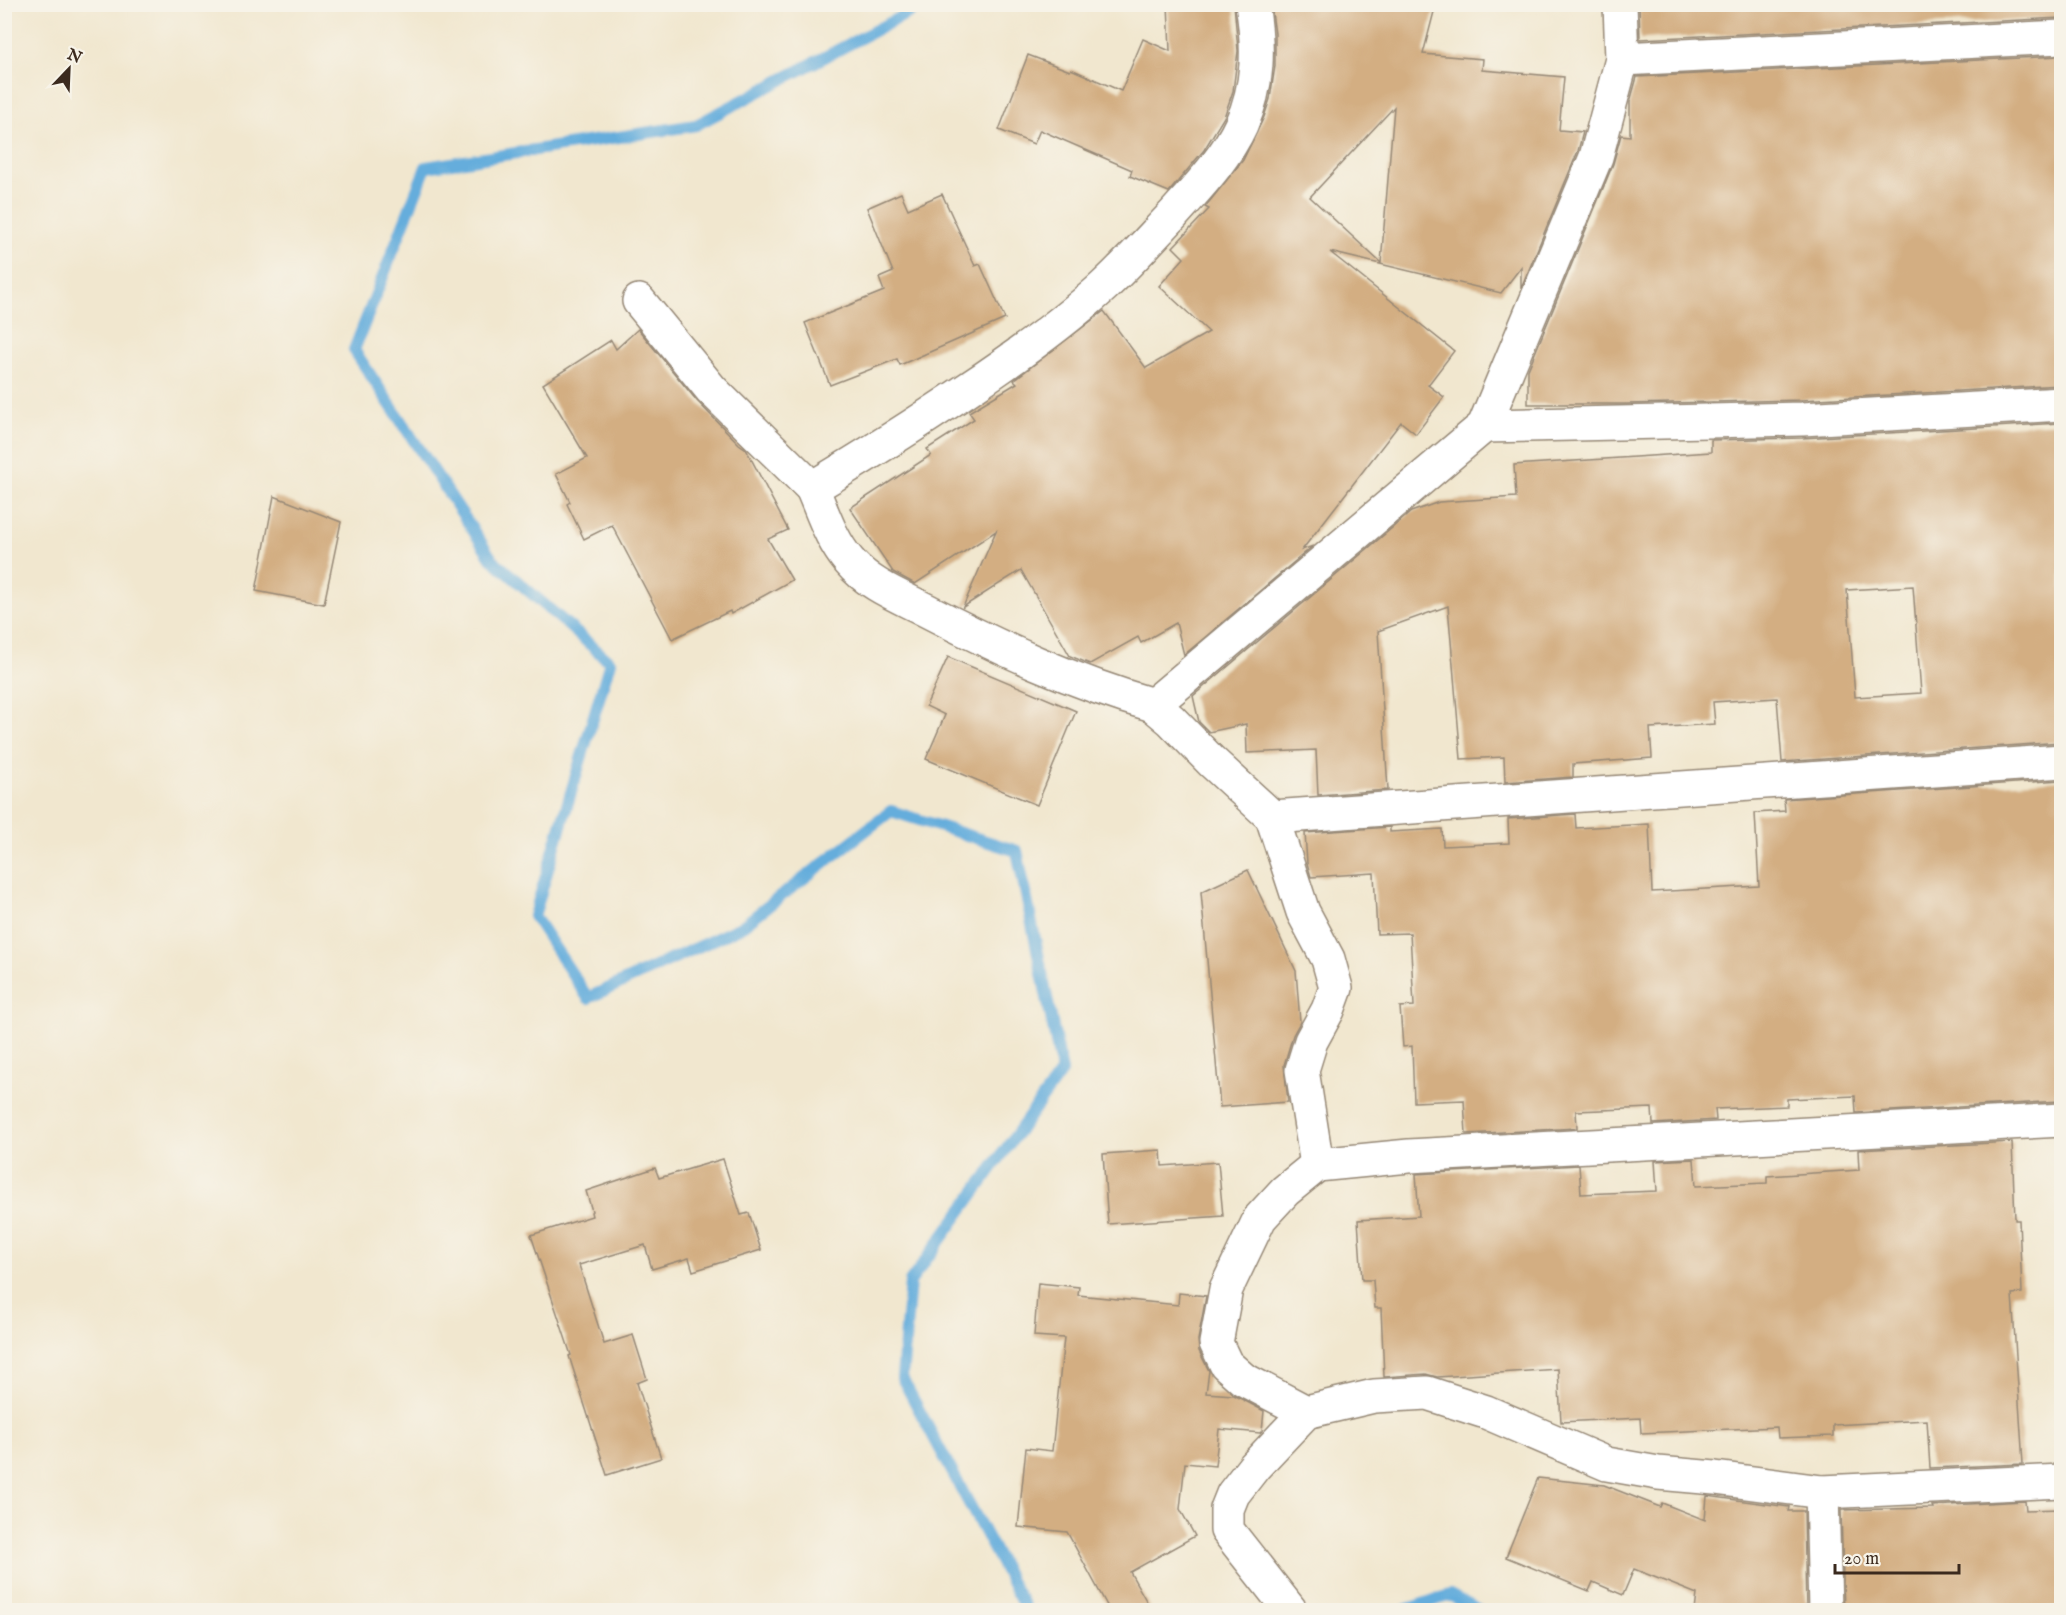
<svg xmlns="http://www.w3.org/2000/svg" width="2066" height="1615" font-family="'IM FELL English',serif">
<rect width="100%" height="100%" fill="#f7f3e8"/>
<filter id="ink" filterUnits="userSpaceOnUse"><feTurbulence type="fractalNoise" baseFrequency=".0167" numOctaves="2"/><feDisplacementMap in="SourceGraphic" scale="12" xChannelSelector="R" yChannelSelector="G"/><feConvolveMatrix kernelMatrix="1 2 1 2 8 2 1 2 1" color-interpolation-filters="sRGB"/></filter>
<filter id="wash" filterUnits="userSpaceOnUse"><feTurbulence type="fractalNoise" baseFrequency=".008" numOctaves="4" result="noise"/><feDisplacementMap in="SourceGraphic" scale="24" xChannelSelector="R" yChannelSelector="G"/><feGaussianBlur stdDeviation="1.35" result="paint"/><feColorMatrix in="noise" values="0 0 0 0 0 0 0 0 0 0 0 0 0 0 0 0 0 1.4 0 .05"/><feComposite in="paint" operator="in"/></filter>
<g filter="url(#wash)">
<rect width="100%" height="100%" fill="#f1e7cf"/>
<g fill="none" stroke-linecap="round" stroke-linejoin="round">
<!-- stream -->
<g stroke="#65addc" stroke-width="12">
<polyline points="925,4 696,125 426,167 354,350 492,559 610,662 534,916 588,998 741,927 891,811 1017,851 1062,1071 910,1282 902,1378 1026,1610"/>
<polyline points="1405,1610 1450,1595 1478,1610"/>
</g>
</g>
<g id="blocks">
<!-- building -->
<g fill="#d3ae82" fill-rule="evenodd">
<polygon points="1168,4 1234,4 1238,51 1233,91 1224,117 1204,150 1169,192 1130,176 1132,170 1040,130 1034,144 999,130 1028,55 1070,71 1071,69 1121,91 1143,39 1170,51"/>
<path d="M1271,4H1436L1423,54L1483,59L1482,70L1564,77L1559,130L1583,132L1578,151L1521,289V267L1501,293L1330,252L1454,351L1428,385L1444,397L1416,434L1401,422L1302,550L1313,546L1184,655L1176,623L1141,643L1138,637L1090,664L1070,656L1021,570L963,607L996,531L915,584L893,572L850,508L931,455L927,449L974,419L969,412L1017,383L1014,380L1104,311L1146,368L1209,332L1159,286L1184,258L1173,247L1209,209L1205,207L1243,160L1264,117L1270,99L1275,66V34ZM1394,107L1381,263L1310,197Z"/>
<polygon points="1639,4 2061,4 2061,18 1640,39"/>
<polygon points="2061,56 2061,385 1801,400 1627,404 1528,404 1528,370 1613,164 1621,135 1630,136 1630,102 1637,77"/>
<polygon points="901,193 908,209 942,194 975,266 980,264 1005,319 900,365 897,359 830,385 805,323 884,291 879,278 893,272 867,208"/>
<polygon points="638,329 697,401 739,444 746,449 788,530 768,539 792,580 731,614 730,611 672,639 612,525 584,539 567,504 570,502 556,474 587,458 543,384 611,340 616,349"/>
<path d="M2061,423V742L1782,762L1777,698L1713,702L1715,724L1650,728L1652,758L1573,764V777L1505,782L1504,757L1461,759L1448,606L1378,631L1388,790L1318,795L1316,750L1247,753L1246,724L1209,732L1199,722L1193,696L1411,512L1439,502L1516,497L1514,465L1711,452V440L1802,438ZM1913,586L1921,693L1855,697L1847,590Z"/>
<polygon points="274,496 341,522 324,604 256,591"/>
<polygon points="948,657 1076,711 1037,805 926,759 945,715 926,706"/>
<polygon points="2061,780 2061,1101 1856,1113 1855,1096 1787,1099 1787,1106 1715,1109 1716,1120 1653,1124 1652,1108 1576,1111 1577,1128 1466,1134 1464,1100 1414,1102 1412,1046 1403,1047 1400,1007 1414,1006 1410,933 1377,934 1374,873 1311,877 1307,863 1305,833 1390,827 1390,832 1442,829 1443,846 1509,843 1508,819 1575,814 1576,828 1649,824 1652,892 1759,886 1755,813 1785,811 1784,799"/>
<polygon points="1248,870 1296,971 1300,1022 1293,1035 1284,1065 1288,1102 1220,1107 1201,892"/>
<polygon points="2012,1142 2015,1220 2019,1220 2022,1293 2012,1294 2023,1464 1930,1468 1927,1420 1833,1425 1833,1436 1778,1438 1777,1427 1641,1433 1640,1418 1561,1422 1558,1369 1437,1377 1426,1374 1384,1377 1381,1308 1375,1308 1373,1280 1362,1280 1358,1220 1419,1216 1416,1174 1579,1165 1581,1194 1657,1191 1655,1161 1694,1159 1696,1186 1767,1183 1767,1176 1859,1170 1858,1150"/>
<polygon points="1161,1150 1162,1166 1218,1162 1223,1216 1108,1224 1103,1154"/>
<polygon points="723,1159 741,1215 749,1213 761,1250 693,1271 689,1258 652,1269 645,1245 579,1265 604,1344 633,1335 647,1379 637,1383 661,1458 607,1475 569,1356 571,1355 531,1235 592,1216 591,1212 592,1211 586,1191 655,1168 659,1178"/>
<polygon points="1038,1283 1079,1287 1078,1295 1178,1305 1179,1293 1206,1296 1198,1340 1199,1351 1209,1371 1206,1393 1234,1395 1264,1411 1262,1431 1260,1433 1219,1429 1215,1466 1185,1463 1180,1509 1195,1536 1130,1572 1152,1611 1110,1611 1067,1532 1018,1527 1026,1448 1052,1451 1064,1338 1034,1336"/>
<polygon points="1538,1478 1604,1485 1660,1507 1662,1503 1705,1520 1707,1496 1789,1507 1788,1511 1804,1511 1806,1611 1695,1611 1697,1594 1634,1569 1623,1595 1593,1582 1589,1591 1506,1557"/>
<polygon points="2025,1501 2026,1510 2061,1509 2061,1608 2035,1608 2035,1611 1844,1611 1841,1510 1933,1508 1932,1506"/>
</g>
</g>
</g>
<g filter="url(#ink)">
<use href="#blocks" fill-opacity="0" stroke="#968876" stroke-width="1.5"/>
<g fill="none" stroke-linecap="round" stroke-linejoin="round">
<!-- street casing -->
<g stroke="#968876" stroke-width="36">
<g id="street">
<polyline points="1622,59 2062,37"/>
<path d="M639,301L711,389L812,488C864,457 915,425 965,391C1013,359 1061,325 1103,287C1128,264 1150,239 1173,215C1197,188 1226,158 1241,125C1259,86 1259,46 1252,4"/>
<polyline points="1484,426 1802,419 2062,404"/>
<path d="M812,488C823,513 831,540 849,561C869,585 899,596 926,610C999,648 1073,682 1153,705"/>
<polyline points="1272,817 2062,761"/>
<polyline points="1317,1165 1302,1070 1311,1041 1328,1010 1336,988 1328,959 1303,912 1272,817 1211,761 1171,720 1153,705 1484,426 1596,157 1622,59 1620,4"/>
<polyline points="1306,1412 1243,1379 1226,1364 1216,1343 1226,1289 1260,1218 1285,1191 1317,1165 1409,1156 2062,1120"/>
<polyline points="1822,1492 1825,1610"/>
<polyline points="1290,1610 1227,1530 1227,1509 1233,1494 1254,1467 1306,1412 1374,1396 1427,1393 1486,1412 1607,1464 1658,1473 1715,1478 1822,1492 2062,1481"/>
</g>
</g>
<!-- street -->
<use href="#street" stroke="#fff" stroke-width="33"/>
</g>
</g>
<!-- margin -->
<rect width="2066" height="1615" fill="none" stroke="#f7f3e8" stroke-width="24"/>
<!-- north arrow -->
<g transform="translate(69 69) rotate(23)" stroke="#f7f3e8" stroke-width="4.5" paint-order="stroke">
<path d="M0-4.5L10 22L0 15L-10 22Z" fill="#3b2a1e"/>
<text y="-9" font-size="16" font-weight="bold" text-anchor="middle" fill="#3b2a1e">N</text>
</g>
<!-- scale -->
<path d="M1835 1564v9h124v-9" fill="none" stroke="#3b2a1e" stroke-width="3"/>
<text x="1844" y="1564" font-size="18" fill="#3b2a1e" stroke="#f7f3e8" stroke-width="4.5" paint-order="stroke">20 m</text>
</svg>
